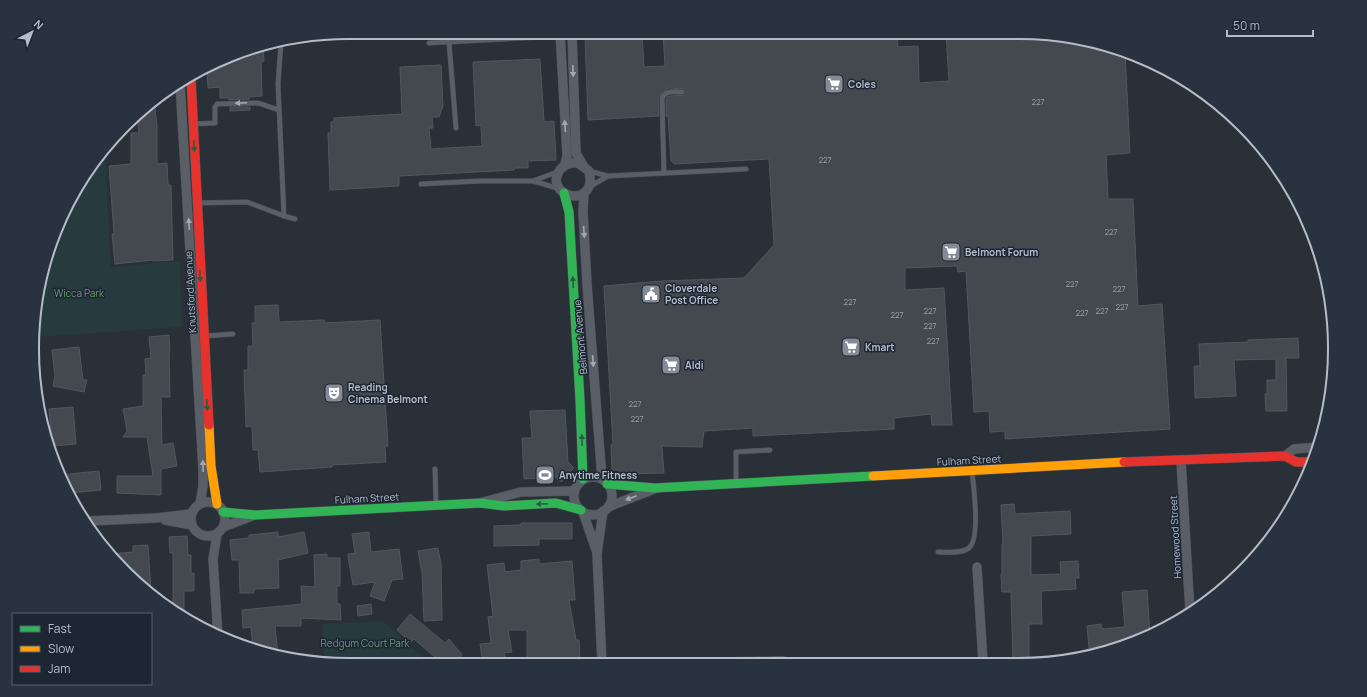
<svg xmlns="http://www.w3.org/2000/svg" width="1367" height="697" font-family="Manrope,sans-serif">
<rect width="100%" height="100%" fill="#2a3038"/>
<!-- green -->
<g fill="#273a3e">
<polygon points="105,148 111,267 180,261 182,327 36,337 38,287 75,190"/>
<polygon points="383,621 430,664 324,664 322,624"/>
</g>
<!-- building -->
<g fill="#444950" stroke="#52575f">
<polygon points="612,32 629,32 629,34 642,33 644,67 665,66 663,32 897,33 898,47 918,46 919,83 949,81 946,33 1039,33 1100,43 1125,52 1130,153 1106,155 1108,199 1133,199 1138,306 1162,304 1170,429 1005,439 1005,431 990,432 989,411 974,412 966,271 958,272 957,266 905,268 905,290 944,288 952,425 932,425 931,414 894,418 894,429 753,436 753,428 704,431 702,447 662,446 664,473 619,474 619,470 612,470 611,445 613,444 604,286 662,281 744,278 774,245 769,159 674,164 671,160 668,116 666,116 666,100 667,97 670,96 684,95 686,92 684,89 669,88 662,92 658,99 659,116 588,120 585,36 612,35"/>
<polygon points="263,46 264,61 261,62 262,96 249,97 249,99 229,100 229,98 220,98 220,87 208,88 207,70 247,49"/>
<polygon points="540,59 544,122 554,121 556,160 528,161 528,168 515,168 514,170 399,176 399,186 330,190 328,133 331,133 331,122 334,122 334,118 402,114 400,67 441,65 443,106 439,117 432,117 433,128 429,128 431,149 482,146 481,125 476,126 473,62"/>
<polygon points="154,99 157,127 157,164 167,163 168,185 171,185 173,260 153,261 153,260 115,264 112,234 114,234 109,166 131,164 131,133 139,133 137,115"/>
<polygon points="230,107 250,107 250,110 230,111"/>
<polygon points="278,305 279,322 324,320 325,323 380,320 388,446 385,446 386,462 332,465 332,467 260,472 258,450 253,450 252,426 246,427 244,370 248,370 248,346 253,346 252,323 255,323 255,306"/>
<polygon points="169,335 170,351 169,351 170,397 161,397 162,445 173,443 177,466 161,469 161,495 117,493 117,476 153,476 147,437 123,437 127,431 123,409 143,406 143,375 146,375 145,359 151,358 149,337"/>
<polygon points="1298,338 1299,358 1286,358 1287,411 1266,411 1265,394 1267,394 1267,380 1276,380 1276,359 1234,360 1236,396 1195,398 1194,366 1200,366 1199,344 1248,342 1248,340"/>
<polygon points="79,347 83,380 87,380 84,392 53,386 55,376 52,350"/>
<polygon points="73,407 76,444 52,446 49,409"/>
<polygon points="565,410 568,462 574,468 561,482 555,477 524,479 522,438 532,438 530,411"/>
<polygon points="99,471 101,490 68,493 65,489 60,475"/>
<polygon points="1014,504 1015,514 1070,511 1071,534 1031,536 1031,575 1061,574 1060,562 1078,561 1079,578 1075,578 1076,589 1041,591 1042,624 1029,624 1029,662 1013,662 1011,592 1002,592 1001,574 1002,574 1002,544 1003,544 1001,505"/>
<polygon points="521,523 572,523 572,539 539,539 539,545 494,546 494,526 521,525"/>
<polygon points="278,532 278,537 304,532 308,553 278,560 279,588 254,589 254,593 240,593 239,560 232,560 230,540 249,538 249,535"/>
<polygon points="369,532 371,552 399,549 403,579 392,580 384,601 370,596 375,582 353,585 348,557 348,554 355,553 352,534"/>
<polygon points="187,536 188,555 191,555 191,573 194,573 194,591 184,591 184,615 173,607 173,553 170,553 169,537"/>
<polygon points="148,545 151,591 125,572 111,554 133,552 133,546"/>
<polygon points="438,548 441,564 442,620 424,621 422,573 418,551"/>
<polygon points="327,554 327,558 340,558 340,586 337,586 337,604 340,604 341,620 301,618 301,626 275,626 278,656 267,654 253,649 251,627 243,628 242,610 302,604 301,586 315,587 314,555"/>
<polygon points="539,559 539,564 572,561 575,600 569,600 576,640 579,640 580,664 527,664 527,630 508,630 512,652 504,653 506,662 483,664 480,644 491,643 488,617 493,616 487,565 504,563 505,572 521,570 521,561"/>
<polygon points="1147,590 1150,635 1139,641 1118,647 1118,645 1089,648 1087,626 1101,624 1102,629 1125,627 1122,592"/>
<polygon points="371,604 372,614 358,616 357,606"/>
<polygon points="410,614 445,643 449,639 462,655 451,664 428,664 436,658 414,639 411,642 397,630"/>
</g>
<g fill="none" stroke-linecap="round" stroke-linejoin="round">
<!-- lane casing -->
<g stroke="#484c53" stroke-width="5.5">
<g id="lane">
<polyline points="449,42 456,128"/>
<polyline points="281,43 278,84 284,216"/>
<polyline points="429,43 561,36"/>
<polyline points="194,124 215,123 215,107 217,104 258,103 279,110"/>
<polyline points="589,171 608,176 746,169"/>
<path d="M664,173L662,99C664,90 674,92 682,92"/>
<polyline points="533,181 557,172"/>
<polyline points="421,184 480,181 533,181 557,188"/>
<polyline points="589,187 608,176"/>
<polyline points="198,203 247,202 284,216 295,219"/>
<polyline points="205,336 233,334"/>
<polyline points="435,469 436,503"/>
<polyline points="736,482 736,452 770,450"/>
<path d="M938,552C947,552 961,554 969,548C980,539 974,488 972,472"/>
</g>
</g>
<!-- street casing -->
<g stroke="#484c53" stroke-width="10">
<g id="street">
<polyline points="560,32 567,156 565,164"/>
<polyline points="572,32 576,153 584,167"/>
<polyline points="180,84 203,469 203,486 200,504"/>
<path d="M572,163H578L589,171C589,174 591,179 590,183C585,207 548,194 558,173C561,167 566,164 572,163Z"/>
<polyline points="584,193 583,212 587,284 602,479"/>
<polyline points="1285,456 1294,449 1318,447"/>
<polyline points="1181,460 1190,612"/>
<circle cx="593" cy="496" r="19"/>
<circle cx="208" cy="519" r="17"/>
<polyline points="483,502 521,492 574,491"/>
<polyline points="608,507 654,489"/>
<polyline points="583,512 597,553"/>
<polyline points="165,520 192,525"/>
<polyline points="88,521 156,518 191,514"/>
<polyline points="223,527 252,516"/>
<polyline points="217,534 213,559 218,636"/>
<polyline points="977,567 983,662"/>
<polyline points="680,663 783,661 786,663"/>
<polyline points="602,664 597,554 603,511"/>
</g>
</g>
<!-- fast casing -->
<g stroke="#484c53" stroke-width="10">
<g id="fast">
<polyline points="564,193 569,212 580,400 583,479"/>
<polyline points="607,484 655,488 873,476"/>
<polyline points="223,512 255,515 480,503 504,506 556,503 581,510"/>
</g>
</g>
<!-- slow casing -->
<g stroke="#484c53" stroke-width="10">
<g id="slow">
<polyline points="1332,307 1332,308"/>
<polyline points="209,425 211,466 217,504"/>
<polyline points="873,476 1124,462"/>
</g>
</g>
<!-- jam casing -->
<g stroke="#484c53" stroke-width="10">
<g id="jam">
<polyline points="191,79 209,425"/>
<polyline points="1124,462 1285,456 1296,462 1312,462"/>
</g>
</g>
<!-- lane -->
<use href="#lane" stroke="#5a5e66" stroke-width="4.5"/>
<!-- street -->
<use href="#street" stroke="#5a5e66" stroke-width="9"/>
<!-- fast -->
<use href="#fast" stroke="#30b455" stroke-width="9"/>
<!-- slow -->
<use href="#slow" stroke="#ff9f0a" stroke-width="9"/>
<!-- jam -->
<use href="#jam" stroke="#e5322d" stroke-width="9"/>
</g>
<!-- one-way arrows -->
<defs><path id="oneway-solid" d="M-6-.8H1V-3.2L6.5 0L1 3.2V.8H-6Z"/></defs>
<g fill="#a2a9b5">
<use href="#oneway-solid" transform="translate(573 71) rotate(88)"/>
<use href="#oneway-solid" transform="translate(241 103) rotate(177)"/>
<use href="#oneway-solid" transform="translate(565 126) rotate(-94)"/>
<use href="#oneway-solid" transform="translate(189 224) rotate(-93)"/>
<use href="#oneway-solid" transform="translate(584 232) rotate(86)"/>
<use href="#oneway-solid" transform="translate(593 361) rotate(86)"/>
<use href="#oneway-solid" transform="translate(203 466) rotate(-92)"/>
<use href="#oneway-solid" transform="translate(631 498) rotate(159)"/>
</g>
<g fill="#255f41">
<use href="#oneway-solid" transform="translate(194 146) rotate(87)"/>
<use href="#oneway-solid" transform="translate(200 276) rotate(88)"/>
<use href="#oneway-solid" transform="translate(573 282) rotate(-93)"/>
<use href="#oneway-solid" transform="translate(207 405) rotate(87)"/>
<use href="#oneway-solid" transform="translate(582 440) rotate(-92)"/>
<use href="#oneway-solid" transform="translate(542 504) rotate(177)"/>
</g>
<!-- icons -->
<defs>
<g id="supermarket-square" transform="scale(1)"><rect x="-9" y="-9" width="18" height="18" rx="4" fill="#848b96" stroke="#1d2633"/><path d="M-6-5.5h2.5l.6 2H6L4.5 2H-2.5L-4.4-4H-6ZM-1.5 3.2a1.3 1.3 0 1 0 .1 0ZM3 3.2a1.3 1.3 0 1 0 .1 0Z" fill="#fff"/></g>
<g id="civic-square" transform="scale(1)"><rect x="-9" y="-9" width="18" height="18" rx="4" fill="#848b96" stroke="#1d2633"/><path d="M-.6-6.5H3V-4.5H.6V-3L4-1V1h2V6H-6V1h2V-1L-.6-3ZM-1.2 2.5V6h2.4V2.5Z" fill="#fff"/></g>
<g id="theatre-square" transform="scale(1)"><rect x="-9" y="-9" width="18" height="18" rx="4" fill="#848b96" stroke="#1d2633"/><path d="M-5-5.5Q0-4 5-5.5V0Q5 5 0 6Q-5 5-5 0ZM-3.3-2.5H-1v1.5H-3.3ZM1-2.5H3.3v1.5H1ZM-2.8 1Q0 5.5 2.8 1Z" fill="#fff"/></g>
<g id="stadium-square" transform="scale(1)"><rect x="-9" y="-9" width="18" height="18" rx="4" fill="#848b96" stroke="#1d2633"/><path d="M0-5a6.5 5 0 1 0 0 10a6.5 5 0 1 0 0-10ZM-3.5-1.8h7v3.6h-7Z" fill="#fff"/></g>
</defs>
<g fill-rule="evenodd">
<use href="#supermarket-square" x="834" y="84"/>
<use href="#supermarket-square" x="951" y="252"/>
<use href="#civic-square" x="651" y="294"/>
<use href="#supermarket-square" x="851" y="347"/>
<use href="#supermarket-square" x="671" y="365"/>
<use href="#theatre-square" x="334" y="393"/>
<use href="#stadium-square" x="545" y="475"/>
</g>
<g text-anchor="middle" stroke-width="3" stroke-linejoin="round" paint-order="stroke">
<!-- number labels -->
<g font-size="8" fill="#989fab">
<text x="1038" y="105">227</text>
<text x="825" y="163">227</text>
<text x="1111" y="235">227</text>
<text x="1072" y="287">227</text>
<text x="1119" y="292">227</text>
<text x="850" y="305">227</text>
<text x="1122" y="310">227</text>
<text x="930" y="314">227</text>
<text x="1102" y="314">227</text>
<text x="1082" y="316">227</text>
<text x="897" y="318">227</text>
<text x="930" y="329">227</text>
<text x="933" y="344">227</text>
<text x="635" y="407">227</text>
<text x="637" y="422">227</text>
</g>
<!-- poi labels -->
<g font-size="10" font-weight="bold" fill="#b4bcc9" stroke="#1d2633" text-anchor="start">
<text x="848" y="88">Coles</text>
<text x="965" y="256">Belmont Forum</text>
<text x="665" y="292">Cloverdale<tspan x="665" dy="12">Post Office</tspan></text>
<text x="865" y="351">Kmart</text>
<text x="685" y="369">Aldi</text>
<text x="348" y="391">Reading<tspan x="348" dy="12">Cinema Belmont</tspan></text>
<text x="559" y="479">Anytime Fitness</text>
</g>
<!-- street labels -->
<g font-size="10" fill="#b4bcc9" stroke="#1d2633">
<text transform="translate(190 292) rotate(-93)" y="4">Knutsford Avenue</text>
<text transform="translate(580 337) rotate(-95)" y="4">Belmont Avenue</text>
<text transform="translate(969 460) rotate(-3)" y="4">Fulham Street</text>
<text transform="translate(367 498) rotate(-3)" y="4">Fulham Street</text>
<text transform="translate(1175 537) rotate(-93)" y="4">Homewood Street</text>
</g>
<!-- park labels -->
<g font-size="10" fill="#6b9a76" stroke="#1d2633">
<text x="79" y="297">Wicca Park</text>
<text x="365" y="647">Redgum Court Park</text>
</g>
</g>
<!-- crop -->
<path d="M0 0H1367V697H0ZM348 39H1019A309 309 0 0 1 1328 348V349A309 309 0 0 1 1019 658H348A309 309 0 0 1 39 349V348A309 309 0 0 1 348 39Z" fill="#29323f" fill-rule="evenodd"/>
<path fill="none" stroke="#b4bcc9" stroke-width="2" d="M348 39H1019A309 309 0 0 1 1328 348V349A309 309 0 0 1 1019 658H348A309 309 0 0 1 39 349V348A309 309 0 0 1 348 39Z"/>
<!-- legend -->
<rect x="12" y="613" width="140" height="72" fill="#1d2633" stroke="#59626f"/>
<rect x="20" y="626" width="20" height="6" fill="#30b455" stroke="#59626f"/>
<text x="48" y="633" font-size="12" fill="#b4bcc9">Fast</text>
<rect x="20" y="646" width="20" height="6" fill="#ff9f0a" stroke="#59626f"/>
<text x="48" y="653" font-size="12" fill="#b4bcc9">Slow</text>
<rect x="20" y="666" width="20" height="6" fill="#e5322d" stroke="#59626f"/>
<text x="48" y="673" font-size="12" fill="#b4bcc9">Jam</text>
<!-- north arrow -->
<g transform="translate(32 32) rotate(42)" stroke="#1d2633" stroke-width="3" paint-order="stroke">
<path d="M0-3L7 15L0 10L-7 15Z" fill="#b4bcc9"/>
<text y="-6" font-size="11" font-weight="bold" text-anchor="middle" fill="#b4bcc9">N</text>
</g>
<!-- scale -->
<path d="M1227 30v6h86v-6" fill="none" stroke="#b4bcc9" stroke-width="2"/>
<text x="1233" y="30" font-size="12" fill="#b4bcc9" stroke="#1d2633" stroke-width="3" paint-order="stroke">50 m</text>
</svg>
